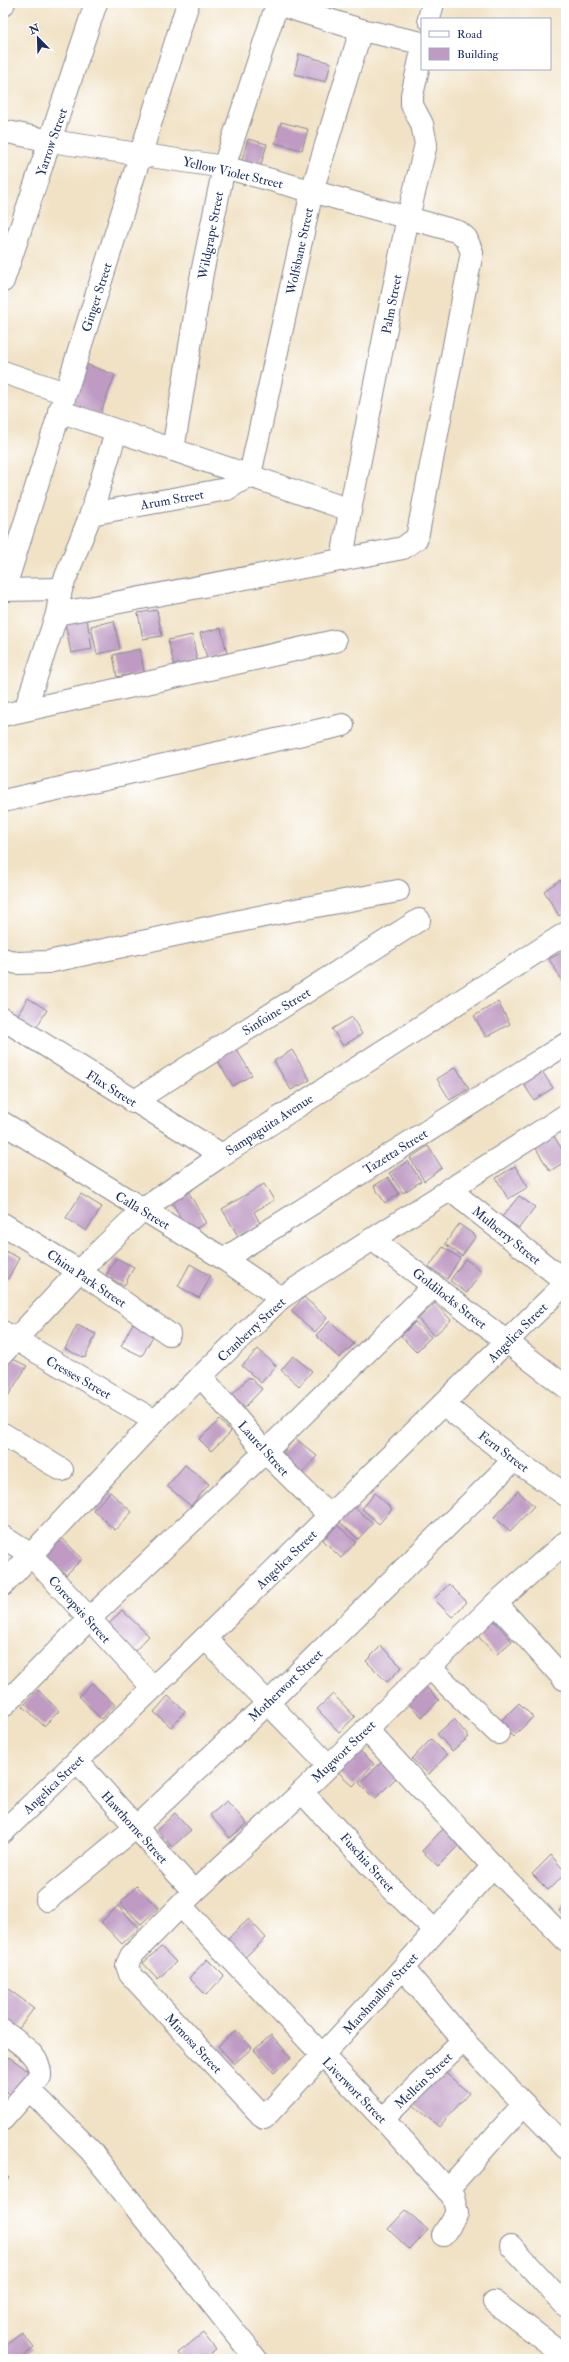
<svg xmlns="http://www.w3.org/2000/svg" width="569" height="2362" font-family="'IM FELL Double Pica',serif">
<rect width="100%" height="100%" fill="#fff"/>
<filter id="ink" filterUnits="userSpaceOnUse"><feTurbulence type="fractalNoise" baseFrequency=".025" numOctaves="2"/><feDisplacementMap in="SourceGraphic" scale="8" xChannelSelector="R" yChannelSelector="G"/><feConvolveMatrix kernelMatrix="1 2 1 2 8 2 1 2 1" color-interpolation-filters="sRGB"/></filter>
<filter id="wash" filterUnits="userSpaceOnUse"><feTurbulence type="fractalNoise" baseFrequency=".012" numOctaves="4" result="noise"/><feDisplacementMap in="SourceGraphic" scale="16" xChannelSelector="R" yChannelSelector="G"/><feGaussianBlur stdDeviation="0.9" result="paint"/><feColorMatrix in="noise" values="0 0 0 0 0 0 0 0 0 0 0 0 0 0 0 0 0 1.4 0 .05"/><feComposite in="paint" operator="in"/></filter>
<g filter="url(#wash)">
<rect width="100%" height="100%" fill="#f1e2c5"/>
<g id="blocks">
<!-- building -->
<g fill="#bf9bc4">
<polygon points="299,54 331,63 326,82 294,74"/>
<polygon points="281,122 308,129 302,150 275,143"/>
<polygon points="248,139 267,144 260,168 241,163"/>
<polygon points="83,363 115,375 100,415 68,404"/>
<polygon points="157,610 162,636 143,639 138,613"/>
<polygon points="87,619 92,649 71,653 65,623"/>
<polygon points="114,621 120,649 97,654 91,626"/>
<polygon points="221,628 227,653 207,658 200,633"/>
<polygon points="192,635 197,660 174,665 168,640"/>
<polygon points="140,649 144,672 117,677 113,655"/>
<polygon points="560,880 566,889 566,911 559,916 544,891"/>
<polygon points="566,950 566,985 565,985 549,959"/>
<polygon points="28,998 47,1010 33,1033 14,1021"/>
<polygon points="498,1002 510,1024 486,1037 474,1016"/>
<polygon points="352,1017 362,1034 343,1046 332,1029"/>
<polygon points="235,1047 252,1075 233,1086 216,1058"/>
<polygon points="292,1050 310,1080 291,1090 274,1061"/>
<polygon points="456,1067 469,1089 450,1100 437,1079"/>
<polygon points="542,1071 553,1088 534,1100 523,1083"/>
<polygon points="554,1136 566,1156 566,1161 550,1171 535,1147"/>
<polygon points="428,1146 442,1168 424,1181 410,1158"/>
<polygon points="408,1161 421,1181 403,1193 389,1173"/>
<polygon points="515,1166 528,1187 508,1199 496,1178"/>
<polygon points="388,1177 399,1194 385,1203 374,1186"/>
<polygon points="264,1184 274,1200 254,1212 260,1223 238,1236 222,1209"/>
<polygon points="188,1191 206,1223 189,1232 171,1201"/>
<polygon points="81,1194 102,1207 86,1231 66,1218"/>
<polygon points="519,1196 535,1207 519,1228 502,1217"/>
<polygon points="459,1224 476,1236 462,1256 445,1244"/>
<polygon points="443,1247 460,1258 447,1279 429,1267"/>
<polygon points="3,1250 19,1258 8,1279 3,1276"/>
<polygon points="116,1258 134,1267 124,1286 106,1276"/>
<polygon points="465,1259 482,1271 467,1293 450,1281"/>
<polygon points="190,1264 211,1276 199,1298 178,1286"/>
<polygon points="304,1297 327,1318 315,1332 291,1311"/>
<polygon points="435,1303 451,1320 434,1336 418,1319"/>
<polygon points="330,1321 354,1344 339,1358 316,1335"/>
<polygon points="415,1322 431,1337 416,1352 401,1336"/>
<polygon points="133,1323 154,1334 142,1356 121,1346"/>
<polygon points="77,1325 96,1334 85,1358 65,1349"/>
<polygon points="258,1349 276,1366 261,1383 242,1366"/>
<polygon points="293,1356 312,1371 299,1386 281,1370"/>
<polygon points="13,1359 27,1366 8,1396 3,1393 3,1369"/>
<polygon points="249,1377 262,1389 245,1407 232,1395"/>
<polygon points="220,1420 231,1432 211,1451 199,1439"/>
<polygon points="295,1438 317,1456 302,1473 281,1455"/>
<polygon points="185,1465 209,1484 191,1506 167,1486"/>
<polygon points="518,1491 534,1506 510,1531 494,1517"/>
<polygon points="110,1492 132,1512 115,1530 93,1510"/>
<polygon points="375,1493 392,1509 379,1524 362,1509"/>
<polygon points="354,1507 373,1523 358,1539 340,1522"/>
<polygon points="337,1525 356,1542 341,1558 323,1540"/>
<polygon points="62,1538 82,1559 66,1575 45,1555"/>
<polygon points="449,1584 467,1602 452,1617 434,1599"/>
<polygon points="122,1610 149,1636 134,1652 107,1626"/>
<polygon points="490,1616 512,1641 496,1655 473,1631"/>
<polygon points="381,1646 402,1667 387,1682 366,1661"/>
<polygon points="92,1683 115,1705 101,1719 79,1696"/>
<polygon points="423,1684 439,1700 422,1717 406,1701"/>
<polygon points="38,1690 59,1711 44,1726 23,1706"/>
<polygon points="333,1694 355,1717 339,1732 317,1709"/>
<polygon points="168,1696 185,1711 171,1727 154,1712"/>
<polygon points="519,1703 533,1717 513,1737 499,1723"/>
<polygon points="454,1719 469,1737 452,1751 437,1734"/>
<polygon points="431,1739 447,1755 429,1774 412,1759"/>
<polygon points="355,1746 374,1764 353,1786 334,1768"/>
<polygon points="381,1763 396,1778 375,1799 359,1783"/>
<polygon points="227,1801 247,1824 230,1838 210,1815"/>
<polygon points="175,1813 191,1830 172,1847 157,1830"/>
<polygon points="445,1827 461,1843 438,1866 422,1851"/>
<polygon points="551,1855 566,1873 548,1890 532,1874"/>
<polygon points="137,1886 158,1908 141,1924 120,1903"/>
<polygon points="566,1904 566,1917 559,1911"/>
<polygon points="118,1906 139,1928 122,1944 101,1922"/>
<polygon points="249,1919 266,1938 244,1958 227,1939"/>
<polygon points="161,1947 176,1962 158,1979 143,1963"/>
<polygon points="207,1959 224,1976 206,1995 189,1978"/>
<polygon points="3,1985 34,2008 18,2030 3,2019"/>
<polygon points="236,2030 252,2048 234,2064 218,2046"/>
<polygon points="271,2035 291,2057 274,2073 254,2050"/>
<polygon points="9,2057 30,2072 12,2096 3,2089 3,2065"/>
<polygon points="441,2069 469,2093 439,2127 411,2103"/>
<polygon points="3,2172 9,2178 3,2184"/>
<polygon points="406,2210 428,2230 410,2250 388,2229"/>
<polygon points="22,2333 34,2348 20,2359 3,2359 3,2347"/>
<polygon points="203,2333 216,2350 204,2359 183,2359 178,2353"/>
</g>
</g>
</g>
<g filter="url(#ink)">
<use href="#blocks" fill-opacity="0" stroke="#868892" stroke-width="1"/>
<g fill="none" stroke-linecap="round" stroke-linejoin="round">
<!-- minor casing -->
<g stroke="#868892" stroke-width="24">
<g id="minor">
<polyline points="274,3 361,30 422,43"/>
<polyline points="3,5 4,3"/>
<polyline points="429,19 433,3"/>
<polyline points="3,131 51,141 224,167 459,232 466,238 472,252 417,538 403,548 57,614"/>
<polyline points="3,281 96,3"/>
<polyline points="3,372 65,393"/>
<polyline points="59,411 350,510"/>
<polyline points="173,450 202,273 224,167 277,4"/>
<polyline points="91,514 227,489 250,475 312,191 361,30"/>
<polyline points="342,560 350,510 408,217 426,144 422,124 412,105 412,95 422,51"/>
<polyline points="3,590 61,589"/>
<polyline points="4,590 188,3"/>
<polyline points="25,710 57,614 61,589 91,514 116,432"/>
<polyline points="3,715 335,641"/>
<polyline points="3,801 343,725"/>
<polyline points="3,959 17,963 48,962 273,914 398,891"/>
<polyline points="3,1019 222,1155"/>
<polyline points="133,1102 419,920"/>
<polyline points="3,1123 224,1259 281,1298"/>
<polyline points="449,1189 566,1282"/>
<polyline points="3,1224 79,1271 169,1334"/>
<polyline points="372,1239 566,1387"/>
<polyline points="224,1259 566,1044"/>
<polyline points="3,1332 155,1421"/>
<polyline points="201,1376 265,1452 330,1516"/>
<polyline points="443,1404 514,1460 566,1495"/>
<polyline points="3,1434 62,1470"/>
<polyline points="3,1537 31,1555 153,1688"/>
<polyline points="3,1585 155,1421 281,1298 566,1115"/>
<polyline points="496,1603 564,1679"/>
<polyline points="205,1638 328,1765"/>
<polyline points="429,1667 498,1733"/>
<polyline points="3,1706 89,1619 265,1452 434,1286"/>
<polyline points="366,1729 493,1866 566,1940"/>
<polyline points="77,1761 194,1892"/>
<polyline points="302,1792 391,1888 435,1931"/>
<polyline points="3,1832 205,1638 566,1283"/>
<polyline points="493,1866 403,1968 264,2118 130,1974 127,1965 131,1956 194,1892 302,1792 496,1603 566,1542"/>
<polyline points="47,1900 135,1828 269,1702 514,1460"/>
<polyline points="181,1906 383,2119 447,2190 524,2104"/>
<polyline points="403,1968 463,2040 566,2148"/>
<path d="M3,2031C18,2043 42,2055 40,2077L3,2119"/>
<polyline points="30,2090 90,2150 256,2359"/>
<polyline points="383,2119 463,2040"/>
<polyline points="443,2235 457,2213 453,2196 447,2190"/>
<polyline points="511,2246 566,2306"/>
<polyline points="494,2302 566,2356"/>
</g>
</g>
<!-- secondary casing -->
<g stroke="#868892" stroke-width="24">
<polyline id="secondary" points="3,1353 79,1271 142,1210 222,1155 566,933"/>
</g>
<!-- minor -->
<use href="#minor" stroke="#fff" stroke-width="22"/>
<!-- secondary -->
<use href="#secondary" stroke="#fff" stroke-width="22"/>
</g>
</g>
<g text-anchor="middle" stroke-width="3" stroke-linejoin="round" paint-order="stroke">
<!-- street labels -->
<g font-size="13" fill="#1b2f5e" stroke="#fff">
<text transform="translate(51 142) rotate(-71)" y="5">Yarrow Street</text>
<text transform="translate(233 172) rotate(13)" y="5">Yellow Violet Street</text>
<text transform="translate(210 235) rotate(-79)" y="5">Wildgrape Street</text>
<text transform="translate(299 251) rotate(-78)" y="5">Wolfsbane Street</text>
<text transform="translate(96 297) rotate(-72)" y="5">Ginger Street</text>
<text transform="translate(391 304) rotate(-79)" y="5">Palm Street</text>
<text transform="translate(172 499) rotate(-10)" y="5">Arum Street</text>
<text transform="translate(276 1011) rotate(-32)" y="5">Sinfoine Street</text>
<text transform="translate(112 1088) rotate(32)" y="5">Flax Street</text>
<text transform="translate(269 1124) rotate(-33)" y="5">Sampaguita Avenue</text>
<text transform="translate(395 1151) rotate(-32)" y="5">Tazetta Street</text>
<text transform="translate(143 1210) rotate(31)" y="5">Calla Street</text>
<text transform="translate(507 1235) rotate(39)" y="5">Mulberry Street</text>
<text transform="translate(87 1278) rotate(34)" y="5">China Park Street</text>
<text transform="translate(450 1298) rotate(38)" y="5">Goldilocks Street</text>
<text transform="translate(251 1329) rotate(-43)" y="5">Cranberry Street</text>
<text transform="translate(517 1332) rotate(-45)" y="5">Angelica Street</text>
<text transform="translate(79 1377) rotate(30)" y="5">Cresses Street</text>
<text transform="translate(264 1448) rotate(48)" y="5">Laurel Street</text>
<text transform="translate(504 1451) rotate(37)" y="5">Fern Street</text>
<text transform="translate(286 1559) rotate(-44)" y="5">Angelica Street</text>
<text transform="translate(80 1609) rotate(48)" y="5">Coreopsis Street</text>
<text transform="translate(285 1685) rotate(-44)" y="5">Motherwort Street</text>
<text transform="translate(343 1751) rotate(-44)" y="5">Mugwort Street</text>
<text transform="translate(53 1784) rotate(-44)" y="5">Angelica Street</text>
<text transform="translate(135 1827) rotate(48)" y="5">Hawthorne Street</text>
<text transform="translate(368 1862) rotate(48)" y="5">Fuschia Street</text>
<text transform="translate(380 1993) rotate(-48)" y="5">Marshmallow Street</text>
<text transform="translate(194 2043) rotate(47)" y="5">Mimosa Street</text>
<text transform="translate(423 2080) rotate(-44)" y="5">Mellein Street</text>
<text transform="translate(355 2090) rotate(46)" y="5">Liverwort Street</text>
</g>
</g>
<!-- margin -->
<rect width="569" height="2362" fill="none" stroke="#fff" stroke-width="16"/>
<!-- legend -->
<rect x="421" y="18" width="130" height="52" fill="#ffffff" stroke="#a4acbf"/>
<rect x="429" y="31" width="20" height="6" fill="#ffffff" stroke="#a4acbf"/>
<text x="457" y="38" font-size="12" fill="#1b2f5e">Road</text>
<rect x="429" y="48" width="20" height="12" fill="#bf9bc4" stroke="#a4acbf"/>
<text x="457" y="58" font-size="12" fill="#1b2f5e">Building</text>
<!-- north arrow -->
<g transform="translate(38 38) rotate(337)" stroke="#ffffff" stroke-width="3" paint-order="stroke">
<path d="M0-3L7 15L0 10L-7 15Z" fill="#1b2f5e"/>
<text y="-6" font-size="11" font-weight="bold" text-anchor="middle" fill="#1b2f5e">N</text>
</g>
</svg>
